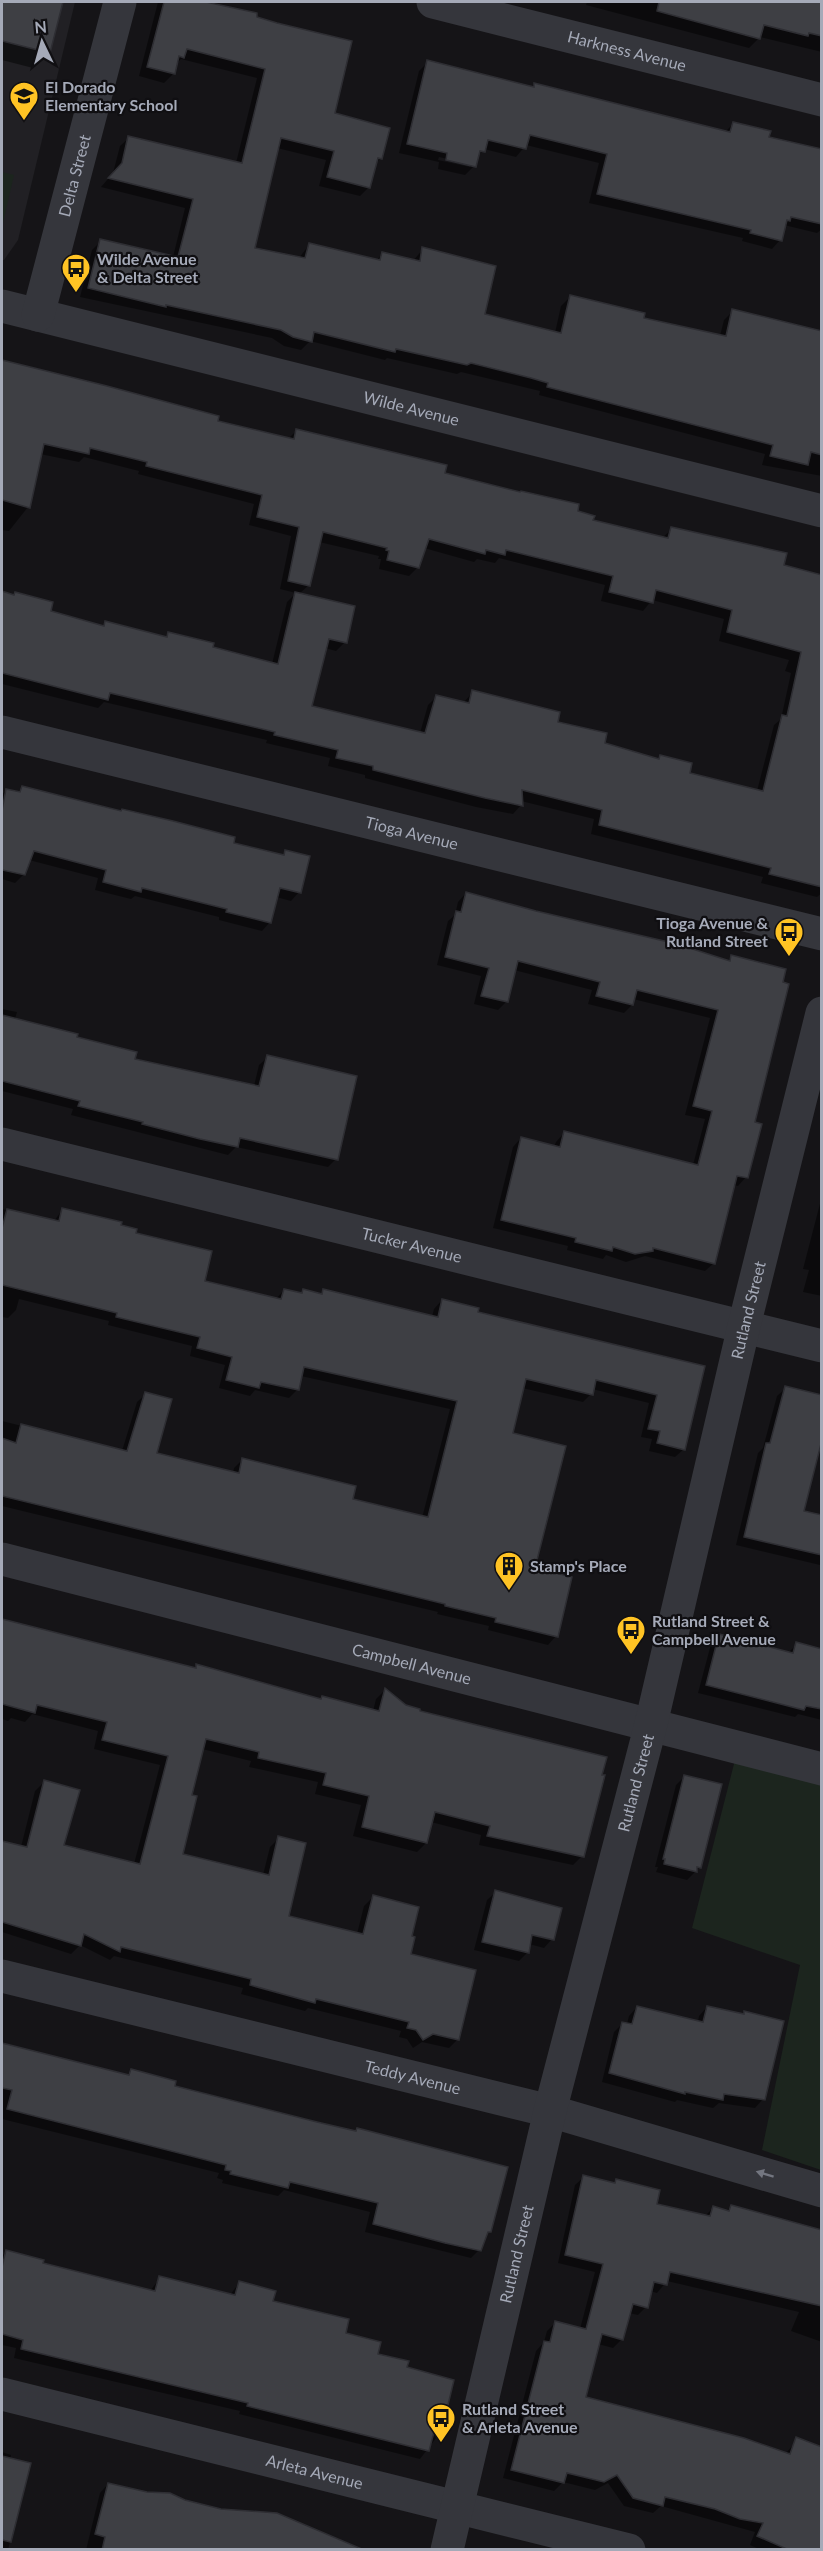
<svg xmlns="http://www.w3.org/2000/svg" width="823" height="2551" font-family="Lato,sans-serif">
<rect width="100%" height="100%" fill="#151417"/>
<!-- built -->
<polygon fill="#212024" points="2,2 75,2 18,240 4,260 2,260"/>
<!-- green -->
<g fill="#1c251e">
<polygon points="2,172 14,175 2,227"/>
<polygon points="735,1760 821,1781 821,2170 762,2150 800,1965 692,1928"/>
</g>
<!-- shadow -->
<g fill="#0007" fill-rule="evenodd">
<polygon points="2,2 61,2 49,52 33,68 2,60"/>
<polygon points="158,2 208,2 256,14 255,18 333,114 381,158 375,164 369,187 360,196 319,186 326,160 277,148 253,249 299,258 309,245 376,261 383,253 413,261 423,249 484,315 555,333 561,306 570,297 642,319 720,336 724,320 733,311 822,378 822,476 762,465 765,454 539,395 540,391 461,372 457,374 387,358 385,360 310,341 301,350 284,346 272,338 80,297 92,250 101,241 173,257 185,208 101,187 113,173 120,146 129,138 236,163 257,78 181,59 176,64 173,74 164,83 139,76"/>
<polygon points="587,2 822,2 822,52 760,37 749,48 586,5"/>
<path d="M428,62L531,88L535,84L725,132L733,124L767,138L822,150V229L817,233L784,225L780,240L772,249L742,241L743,238L589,203L599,163L526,145L516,157L484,149L476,159L474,166L465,175L438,169L439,162L399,153L419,71ZM439,157L470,164V167L438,160Z"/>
<path d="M2,362L106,387L216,422L288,439L297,430L576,512L592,521L662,538L672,529L782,566L822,576V893L817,897L761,883L763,877L591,834L594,819L521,801V805L513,814L476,807L365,778V775L328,766L330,758L266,743L267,740L104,702L98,708L2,684V593L49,613L102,627L106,623L165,638L169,634L272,664L287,602L296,593L280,589L291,536L249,525L254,504L138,474L139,471L84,457L79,462L40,454L28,507L9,531L2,530ZM319,542L379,556L378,559H381L379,569L409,576L418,567L424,548L474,562L477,559L495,563L499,558L605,585L601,601L643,611L652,600L724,619L719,641L789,660L785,671L791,673L781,719L774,725L757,791L688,774L661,757L657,760L603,744L556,723L473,692L463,703L437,696L428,705L420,733L310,707L325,648L336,651L345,642L299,594L309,585Z"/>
<polygon points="22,788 281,856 286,852 299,892 291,901 276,897 270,922 262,931 219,920 219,917 135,896 131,899 95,890 98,878 29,860 24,874 15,883 2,879 2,794 7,790 17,793"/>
<polygon points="466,893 727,962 732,957 754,1123 746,1177 738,1186 733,1185 714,1263 705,1271 645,1256 626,1262 606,1255 603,1259 567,1250 568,1246 493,1228 513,1147 521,1138 554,1147 556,1142 564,1133 693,1165 705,1119 685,1115 710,1018 633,999 632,1005 624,1013 588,1004 592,990 514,970 507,1001 498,1010 474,1004 481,976 437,965 448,921 455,915 458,902"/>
<polygon points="2,1009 17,1012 15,1019 133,1060 254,1086 259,1065 268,1057 336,1159 328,1167 236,1147 228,1155 71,1115 73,1109 2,1091"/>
<polygon points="822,1196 822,1296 803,1292 809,1270 803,1269"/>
<polygon points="2,1209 54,1221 63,1209 119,1226 134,1234 203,1282 276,1299 284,1290 300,1294 304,1291 320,1295 324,1291 432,1317 434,1309 442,1300 476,1313 703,1367 684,1449 675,1457 649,1451 652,1439 641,1437 649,1403 592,1389 591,1394 583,1402 522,1388 512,1434 534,1569 556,1636 548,1645 488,1630 489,1626 437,1614 438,1612 2,1506 2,1421 122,1451 137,1402 146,1394 155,1454 233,1474 234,1468 243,1459 351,1500 422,1518 450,1409 301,1376 297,1390 289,1398 255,1390 250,1396 219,1388 225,1365 190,1356 192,1346 108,1325 109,1321 19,1299 16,1310 8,1318 2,1317"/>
<polygon points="786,1388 822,1396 822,1446 819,1446 802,1512 822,1517 820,1565 736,1545 758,1453 763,1448 777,1396"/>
<polygon points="2,1621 193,1669 196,1666 320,1700 373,1711 376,1699 385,1690 406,1707 419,1712 582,1856 573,1865 479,1845 481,1835 431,1822 426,1843 417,1852 353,1836 361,1805 315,1794 318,1782 249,1767 251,1761 202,1749 191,1796 181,1855 263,1875 270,1847 279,1838 287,1917 357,1934 364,1906 373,1897 410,1937 409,1955 458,2039 449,2048 422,2042 413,2048 407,2039 399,2037 401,2031 308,2008 305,2011 241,1994 243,1988 114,1956 110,1960 80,1945 71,1954 2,1932 2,1843 21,1847 35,1791 44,1782 62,1846 134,1864 160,1765 94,1749 98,1731 32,1714 25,1722 11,1718 8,1721 2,1719"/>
<polygon points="719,1636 788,1653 797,1644 822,1650 822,1720 798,1714 795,1717 698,1693 711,1644"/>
<polygon points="684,1777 700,1867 687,1880 656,1872 658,1867 655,1867 676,1785"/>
<polygon points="496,1892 552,1939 544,1948 529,1944 527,1953 519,1961 474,1950 487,1900"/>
<polygon points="637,2007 698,2022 699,2016 707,2007 742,2015 745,2013 763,2099 755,2108 719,2103 713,2108 677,2100 675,2102 602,2082 614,2032 623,2023 627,2024 629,2016"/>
<polygon points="2,2045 127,2075 131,2071 173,2087 490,2231 484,2237 479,2250 471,2258 365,2232 370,2212 284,2190 278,2196 222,2183 223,2180 217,2178 219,2173 2,2119"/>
<polygon points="584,2177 613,2184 616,2180 655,2205 705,2216 713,2208 726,2211 731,2207 822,2242 822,2342 791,2331 799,2312 667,2281 657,2293 650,2291 646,2307 638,2315 629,2313 622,2339 613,2348 598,2344 585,2398 785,2454 795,2443 822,2550 761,2550 750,2545 755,2532 661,2506 653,2513 624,2506 608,2483 595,2490 563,2482 554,2491 503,2478 536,2351 544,2342 547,2331 555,2323 580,2329 595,2272 558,2263 575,2185"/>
<polygon points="6,2252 41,2264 150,2291 160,2278 230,2295 239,2283 271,2302 344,2334 376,2355 405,2369 440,2433 420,2459 239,2414 240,2411 14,2358 16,2348 2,2345 2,2256"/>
<polygon points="2,2452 11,2455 10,2460 29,2464 8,2550 2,2550"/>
<polygon points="108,2484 185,2502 361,2550 86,2550 100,2493"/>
</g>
<!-- building -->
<g fill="#3e3f44" stroke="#2e2e33" stroke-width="1.5">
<polygon points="2,2 63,2 50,53 2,41"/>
<polygon points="164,2 206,2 257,13 257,17 277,23 352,41 335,113 390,128 382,159 378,158 370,188 327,177 334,151 281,138 255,248 305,258 309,243 380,260 382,252 420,261 422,247 496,266 485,314 561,333 570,295 645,313 644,318 726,336 732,309 822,331 822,455 811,452 808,465 770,456 773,445 547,387 548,383 531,378 471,363 467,365 396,349 395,352 314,332 312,342 293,337 281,330 166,305 166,307 88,288 100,239 178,257 193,199 108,178 122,163 128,136 242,163 265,69 187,49 184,58 179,56 175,74 147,67"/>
<polygon points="659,2 822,2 822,36 809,33 808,36 764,25 760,39 657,11"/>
<polygon points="427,60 534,87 534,83 730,132 733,122 771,131 769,137 822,149 822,224 791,217 790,221 787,220 782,241 750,233 751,230 597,194 607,154 530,135 526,149 488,140 485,152 480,151 476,167 446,160 447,153 407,144"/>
<polygon points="2,360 107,386 219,416 218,421 294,439 296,429 447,465 445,473 520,492 521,491 579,504 578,511 595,516 593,520 668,538 671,527 787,553 784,565 822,575 822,887 769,874 771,868 599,825 602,810 522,790 523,806 485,798 373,770 373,766 336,758 338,750 274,735 275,732 110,693 108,700 2,673 2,591 14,595 15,592 53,602 51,611 104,626 105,621 167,637 168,632 214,643 213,647 278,664 295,592 355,606 347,643 329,639 312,706 425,733 436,695 469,703 472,690 560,712 558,722 607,733 605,743 659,759 660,755 692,763 690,773 763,791 782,715 787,716 801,652 727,632 732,610 656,590 653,603 609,592 613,576 506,550 505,555 486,550 485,554 429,539 419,568 387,560 389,551 386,550 387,548 323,532 310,586 288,581 299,527 257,517 262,495 146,466 147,462 90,448 89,454 44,444 30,508 2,500"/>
<polygon points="22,786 121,811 122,809 173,821 235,837 234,843 284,855 285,850 310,856 301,893 280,888 271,923 226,912 227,909 142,888 141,892 103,882 106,870 34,851 25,875 2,870 2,810 6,789 20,792"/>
<polygon points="466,892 536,911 677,944 730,961 731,955 786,969 783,982 789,984 755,1122 762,1124 748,1178 737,1176 715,1264 653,1248 653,1251 635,1254 613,1247 612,1251 575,1242 576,1238 501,1220 521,1137 560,1147 564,1131 698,1165 712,1111 693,1106 718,1010 637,990 633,1005 596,996 600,982 518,961 508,1002 481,996 489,968 445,957 456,911 461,912"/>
<polygon points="2,1015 78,1034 77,1037 137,1052 135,1059 259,1086 267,1055 357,1076 338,1160 240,1138 238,1147 200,1139 142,1124 143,1122 78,1106 80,1101 2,1081"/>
<polygon points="62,1208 122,1222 121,1225 137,1229 136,1233 212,1251 205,1281 281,1299 284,1289 302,1293 303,1289 322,1294 323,1289 438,1317 442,1299 479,1308 478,1312 705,1366 685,1450 657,1443 660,1431 648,1429 657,1395 596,1380 593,1395 526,1379 513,1433 566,1446 535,1568 572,1577 558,1637 495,1622 496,1618 445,1606 445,1604 2,1496 2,1438 16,1443 21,1424 127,1451 145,1392 172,1399 157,1453 239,1473 242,1458 356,1486 353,1499 428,1517 457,1401 304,1367 299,1390 261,1382 259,1388 226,1380 232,1357 197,1348 200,1337 116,1317 117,1313 2,1285 2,1228 7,1209 59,1221"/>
<polygon points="785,1386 822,1395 822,1440 804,1511 822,1515 822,1555 744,1537 766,1443 770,1443"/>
<polygon points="2,1619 196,1668 196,1664 321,1699 322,1696 379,1711 385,1688 406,1705 420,1709 420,1711 607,1757 602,1775 605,1775 584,1857 487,1836 490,1826 435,1812 427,1843 362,1827 369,1796 323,1785 326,1773 258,1758 259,1752 206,1739 192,1795 197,1796 183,1854 269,1875 278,1836 306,1843 289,1916 363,1934 373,1895 419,1907 412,1936 415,1937 411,1954 476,1970 459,2040 433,2034 423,2040 416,2030 407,2028 409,2022 316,1999 315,2003 250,1985 251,1979 121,1947 120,1952 84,1934 81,1946 2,1922 2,1841 27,1847 44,1780 80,1790 64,1845 140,1864 168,1756 102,1740 107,1722 37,1705 35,1713 2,1704"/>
<polygon points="719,1634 793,1653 796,1642 822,1649 822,1709 806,1706 804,1710 706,1685"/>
<polygon points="684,1775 722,1784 701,1868 697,1867 697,1872 664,1864 665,1859 663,1859"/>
<polygon points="495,1890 562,1908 554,1940 532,1935 529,1953 482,1942"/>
<polygon points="637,2006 703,2022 707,2006 744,2014 744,2011 784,2021 765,2100 724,2094 723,2100 685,2092 685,2094 609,2073 622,2022 632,2024"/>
<polygon points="2,2043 129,2075 131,2069 176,2081 175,2086 317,2122 356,2131 357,2128 508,2167 491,2232 488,2232 481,2251 445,2243 373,2224 378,2203 290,2182 288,2188 230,2174 231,2171 225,2170 226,2165 7,2109 12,2090 2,2088"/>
<polygon points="583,2175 615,2183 616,2179 660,2190 657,2204 710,2216 713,2206 729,2211 731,2205 822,2230 822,2306 670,2272 667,2285 654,2282 648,2308 633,2304 623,2340 602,2334 586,2397 744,2438 790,2454 796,2437 822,2447 822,2550 789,2550 757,2536 763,2523 740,2519 715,2509 665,2497 663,2506 633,2498 617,2475 604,2482 567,2473 564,2483 511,2470 544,2341 550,2342 555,2321 586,2329 603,2264 565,2255"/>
<polygon points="6,2250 44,2260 43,2263 155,2291 159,2276 235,2295 239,2281 276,2291 273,2301 349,2319 346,2333 381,2342 378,2354 409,2361 407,2367 454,2380 441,2434 434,2432 429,2451 247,2406 248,2403 21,2349 23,2340 2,2334 2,2267"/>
<polygon points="2,2456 31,2463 11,2542 2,2540"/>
<polygon points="108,2483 147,2492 170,2493 185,2500 221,2509 277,2513 364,2550 102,2550 105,2537 95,2534"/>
</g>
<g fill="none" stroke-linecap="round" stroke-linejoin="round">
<!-- minor -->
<g stroke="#35363c" stroke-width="33">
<path id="s1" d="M433,2L822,100"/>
<path id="s2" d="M2,306L822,511"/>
<path id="s3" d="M38,315L120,2"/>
<path id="s4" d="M2,732L822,934"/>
<path id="s5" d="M2,1144L822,1346"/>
<path id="s6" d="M2,1559L822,1769"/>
<path id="s7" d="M2,1976L550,2111L822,2191"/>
<path id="s8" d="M2,2394L629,2550"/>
<path id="s9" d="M447,2550L550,2111L651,1724L744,1326L822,1013"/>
</g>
</g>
<!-- one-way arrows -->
<defs><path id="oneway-solid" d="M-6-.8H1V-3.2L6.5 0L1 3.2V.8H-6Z" transform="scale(1.5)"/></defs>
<use fill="#737680" href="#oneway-solid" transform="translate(765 2174) rotate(-163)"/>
<!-- icons -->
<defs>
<g id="school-pin" transform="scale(1.5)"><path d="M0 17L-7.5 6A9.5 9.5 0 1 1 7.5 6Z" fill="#ffc324" stroke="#100f12"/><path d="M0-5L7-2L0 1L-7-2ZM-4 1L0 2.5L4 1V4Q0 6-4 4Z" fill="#111"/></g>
<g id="bus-pin" transform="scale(1.5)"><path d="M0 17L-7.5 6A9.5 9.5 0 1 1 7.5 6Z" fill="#ffc324" stroke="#100f12"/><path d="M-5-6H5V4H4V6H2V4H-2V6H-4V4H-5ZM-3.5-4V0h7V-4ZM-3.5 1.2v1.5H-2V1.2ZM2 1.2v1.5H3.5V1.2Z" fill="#111"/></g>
<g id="building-pin" transform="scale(1.5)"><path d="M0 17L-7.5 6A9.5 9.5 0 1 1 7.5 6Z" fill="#ffc324" stroke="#100f12"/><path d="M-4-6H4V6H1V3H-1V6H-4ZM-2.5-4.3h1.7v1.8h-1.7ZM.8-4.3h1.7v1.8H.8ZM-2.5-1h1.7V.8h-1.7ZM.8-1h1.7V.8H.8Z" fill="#111"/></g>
</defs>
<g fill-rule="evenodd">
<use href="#school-pin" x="24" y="96"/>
<use href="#bus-pin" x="76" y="268"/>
<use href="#bus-pin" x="789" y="932"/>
<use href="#building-pin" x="509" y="1566"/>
<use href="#bus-pin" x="631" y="1630"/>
<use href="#bus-pin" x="441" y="2418"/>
</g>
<g text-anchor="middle" stroke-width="4.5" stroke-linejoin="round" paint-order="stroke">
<!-- street labels -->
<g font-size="16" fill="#a5aab8" stroke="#100f12">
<text dy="6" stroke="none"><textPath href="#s1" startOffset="200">Harkness Avenue</textPath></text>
<text dy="6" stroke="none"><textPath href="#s3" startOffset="144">Delta Street</textPath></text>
<text dy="6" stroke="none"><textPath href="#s2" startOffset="422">Wilde Avenue</textPath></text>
<text dy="6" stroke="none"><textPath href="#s4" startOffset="422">Tioga Avenue</textPath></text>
<text dy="6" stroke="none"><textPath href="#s5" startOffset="422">Tucker Avenue</textPath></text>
<text dy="6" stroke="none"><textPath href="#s9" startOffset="1276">Rutland Street</textPath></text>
<text dy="6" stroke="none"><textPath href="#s6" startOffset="423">Campbell Avenue</textPath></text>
<text dy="6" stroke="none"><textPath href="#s9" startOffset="790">Rutland Street</textPath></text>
<text dy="6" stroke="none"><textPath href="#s7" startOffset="423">Teddy Avenue</textPath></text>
<text dy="6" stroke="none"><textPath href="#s9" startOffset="304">Rutland Street</textPath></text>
<text dy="6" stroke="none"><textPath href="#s8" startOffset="322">Arleta Avenue</textPath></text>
</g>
<!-- poi labels -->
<g font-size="16" font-weight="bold" fill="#a5aab8" stroke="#100f12" text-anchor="start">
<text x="45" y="93">El Dorado<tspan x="45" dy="18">Elementary School</tspan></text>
<text x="97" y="265">Wilde Avenue<tspan x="97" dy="18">&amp; Delta Street</tspan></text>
<text x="768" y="929" text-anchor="end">Tioga Avenue &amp;<tspan x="768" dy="18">Rutland Street</tspan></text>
<text x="530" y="1572">Stamp's Place</text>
<text x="652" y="1627">Rutland Street &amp;<tspan x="652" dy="18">Campbell Avenue</tspan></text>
<text x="462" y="2415">Rutland Street<tspan x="462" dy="18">&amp; Arleta Avenue</tspan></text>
</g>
</g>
<!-- border -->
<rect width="823" height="2551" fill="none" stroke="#a5aab8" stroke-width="6"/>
<!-- north arrow -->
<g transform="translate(42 42) rotate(355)" stroke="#100f12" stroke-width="4.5" paint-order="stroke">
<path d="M0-4.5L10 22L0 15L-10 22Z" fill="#a5aab8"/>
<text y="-9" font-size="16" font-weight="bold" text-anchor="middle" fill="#a5aab8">N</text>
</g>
</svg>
